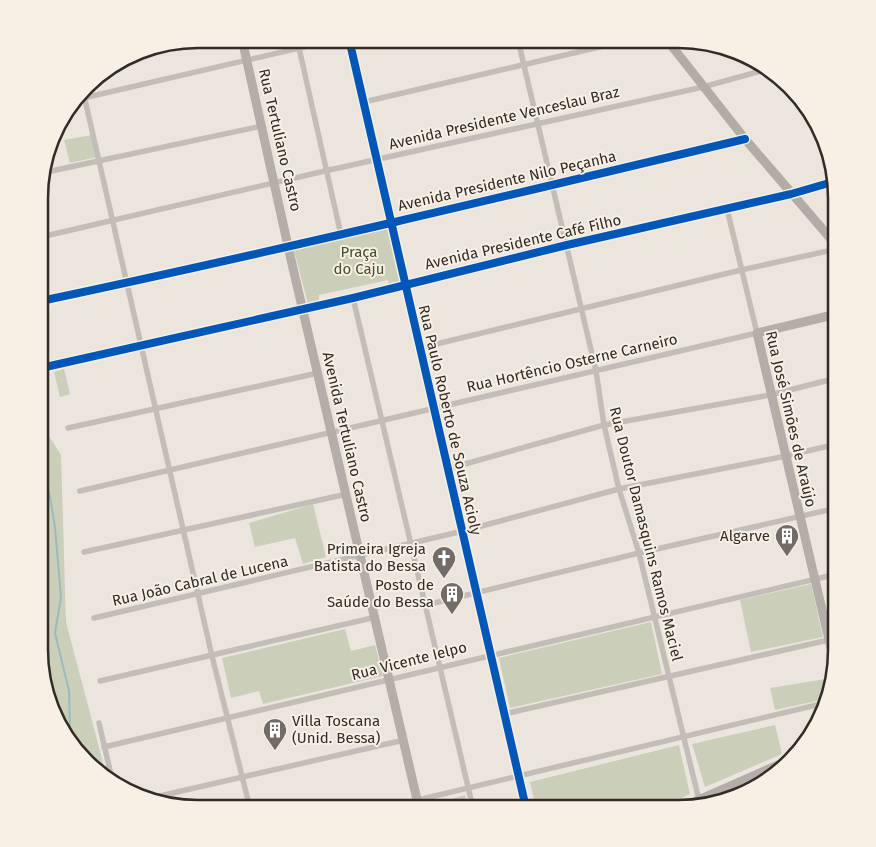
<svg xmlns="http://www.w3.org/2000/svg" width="876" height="847" font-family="'Fira Sans',sans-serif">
<rect width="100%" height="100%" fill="#ebe5de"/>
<!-- green -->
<g fill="#cbcfb9">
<polygon points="92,135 97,157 70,163 64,140"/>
<polygon points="389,227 401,282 389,285 388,280 319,295 319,301 308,304 294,250"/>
<polygon points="64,369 70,394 60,397 54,372"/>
<polygon points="40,422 61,455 66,622 106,774 72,746 51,710 39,659"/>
<polygon points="313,504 326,557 303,564 295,538 255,547 249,523"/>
<polygon points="811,584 823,637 751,652 740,600"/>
<polygon points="651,622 662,674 510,708 499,658"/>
<polygon points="345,629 351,651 375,645 383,676 263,704 259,691 231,698 222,658"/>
<polygon points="832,678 826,699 775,710 770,688"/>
<polygon points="775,725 782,754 705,787 692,744"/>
<polygon points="679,745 690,794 660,808 536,808 530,782"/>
<polygon points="465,795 468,808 427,808 427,806"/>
</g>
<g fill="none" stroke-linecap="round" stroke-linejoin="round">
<!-- stream -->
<polyline stroke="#9cbaba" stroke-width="2" points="40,464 50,497 55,527 61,597 55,633 69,691 70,730 75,749"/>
<!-- street -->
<g stroke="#c3bdb8" stroke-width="5.5">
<polyline points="297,39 341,235"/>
<polyline points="518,40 596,371 604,425 619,489 639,553 699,800"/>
<polyline points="83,91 212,656 250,808"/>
<polyline points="75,100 338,39"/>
<polyline points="364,102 629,40"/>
<polyline points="42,173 262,126"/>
<polyline points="41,237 325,171 703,87 768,69"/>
<polyline points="353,298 473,808"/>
<polyline points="420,348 741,270 837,249"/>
<polyline points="41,368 353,298 567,245 791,194 836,181"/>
<polyline points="68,428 318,373"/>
<polyline points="447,469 604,425 770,395 837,378"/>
<polyline points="80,491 757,333 727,209"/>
<polyline points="84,552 347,494"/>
<polyline points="426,605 639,553 837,508"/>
<polyline points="94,618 463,531 619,489 786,456 837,444"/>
<polyline points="100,681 376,617"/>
<polyline points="504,714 837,638"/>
<polyline points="99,723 112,779"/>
<polyline points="104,747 837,574"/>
<polyline points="727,787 730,798"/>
<polyline points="151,798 404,740"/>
<polyline points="384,808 825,703"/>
</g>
<!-- secondary -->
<g stroke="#b4ada8" stroke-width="9">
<polyline points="242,39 292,264 419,808"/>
<polyline points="349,39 526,808"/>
<path d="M41,301C277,251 511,195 745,139"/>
<polyline points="835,665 757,333 837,314"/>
<polyline points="680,808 787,761"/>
</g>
<!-- primary -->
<polyline stroke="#b2aca7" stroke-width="9" points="667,40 745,139 837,246"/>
<!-- cycleway casing -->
<g stroke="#f8efe5" stroke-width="11">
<g id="cycleway">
<polyline points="349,39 526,808"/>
<path d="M41,301C277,251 511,195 745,139"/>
<polyline points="41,368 353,298 567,245 791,194 836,181"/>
</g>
</g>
<!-- cycleway -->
<use href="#cycleway" stroke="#0057b8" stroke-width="8"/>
</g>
<!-- icons -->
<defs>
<g id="building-pin" transform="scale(1.25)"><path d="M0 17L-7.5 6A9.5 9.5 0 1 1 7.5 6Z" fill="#736c66" stroke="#f8efe5"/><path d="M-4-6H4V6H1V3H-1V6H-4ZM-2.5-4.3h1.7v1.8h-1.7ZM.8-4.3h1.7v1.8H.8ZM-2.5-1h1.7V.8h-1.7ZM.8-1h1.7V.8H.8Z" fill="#fff"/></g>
<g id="church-pin" transform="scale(1.25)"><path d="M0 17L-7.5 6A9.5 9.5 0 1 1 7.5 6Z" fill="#736c66" stroke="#f8efe5"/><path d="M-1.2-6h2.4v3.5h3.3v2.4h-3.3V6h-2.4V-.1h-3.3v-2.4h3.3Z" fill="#fff"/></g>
</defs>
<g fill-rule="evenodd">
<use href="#building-pin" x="787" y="536"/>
<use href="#church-pin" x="444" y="558"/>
<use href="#building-pin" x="452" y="594"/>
<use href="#building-pin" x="275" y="730"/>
</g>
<g text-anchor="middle" stroke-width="4" stroke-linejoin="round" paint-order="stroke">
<!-- street labels -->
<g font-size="15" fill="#332b26" stroke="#f8efe5">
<text transform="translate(504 118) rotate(-13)" y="5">Avenida Presidente Venceslau Braz</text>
<text transform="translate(280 140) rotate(77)" y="5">Rua Tertuliano Castro</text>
<text transform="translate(507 181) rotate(-13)" y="5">Avenida Presidente Nilo Peçanha</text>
<text transform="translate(523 242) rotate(-13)" y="5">Avenida Presidente Café Filho</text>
<text transform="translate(572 363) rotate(-13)" y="5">Rua Hortêncio Osterne Carneiro</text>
<text transform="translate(791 419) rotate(77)" y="5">Rua José Simões de Araújo</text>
<text transform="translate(450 420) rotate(77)" y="5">Rua Paulo Roberto de Souza Acioly</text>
<text transform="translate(347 437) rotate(77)" y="5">Avenida Tertuliano Castro</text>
<text transform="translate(646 534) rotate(76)" y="5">Rua Doutor Damasquins Ramos Maciel</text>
<text transform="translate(200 581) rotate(-13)" y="5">Rua João Cabral de Lucena</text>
<text transform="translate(409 661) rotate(-14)" y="5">Rua Vicente Ielpo</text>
</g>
<!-- park labels -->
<g font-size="15" fill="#42502c" stroke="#f8efe5">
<text x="359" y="257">Praça<tspan x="359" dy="17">do Caju</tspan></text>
</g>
<!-- poi labels -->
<g font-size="15" fill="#332b26" stroke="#f8efe5" text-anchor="end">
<text x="770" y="541">Algarve</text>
<text x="426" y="554">Primeira Igreja<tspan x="426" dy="17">Batista do Bessa</tspan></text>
<text x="434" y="590">Posto de<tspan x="434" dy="17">Saúde do Bessa</tspan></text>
<text x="292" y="726" text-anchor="start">Villa Toscana<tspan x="292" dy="17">(Unid. Bessa)</tspan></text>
</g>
</g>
<!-- crop -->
<path d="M0 0H876V847H0ZM198 48H678A150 150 0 0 1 828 198V650A150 150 0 0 1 678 800H198A150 150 0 0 1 48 650V198A150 150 0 0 1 198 48Z" fill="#f8efe5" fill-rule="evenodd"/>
<path fill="none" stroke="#332b26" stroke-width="2.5" d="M198 48H678A150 150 0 0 1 828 198V650A150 150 0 0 1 678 800H198A150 150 0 0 1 48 650V198A150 150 0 0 1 198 48Z"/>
</svg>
